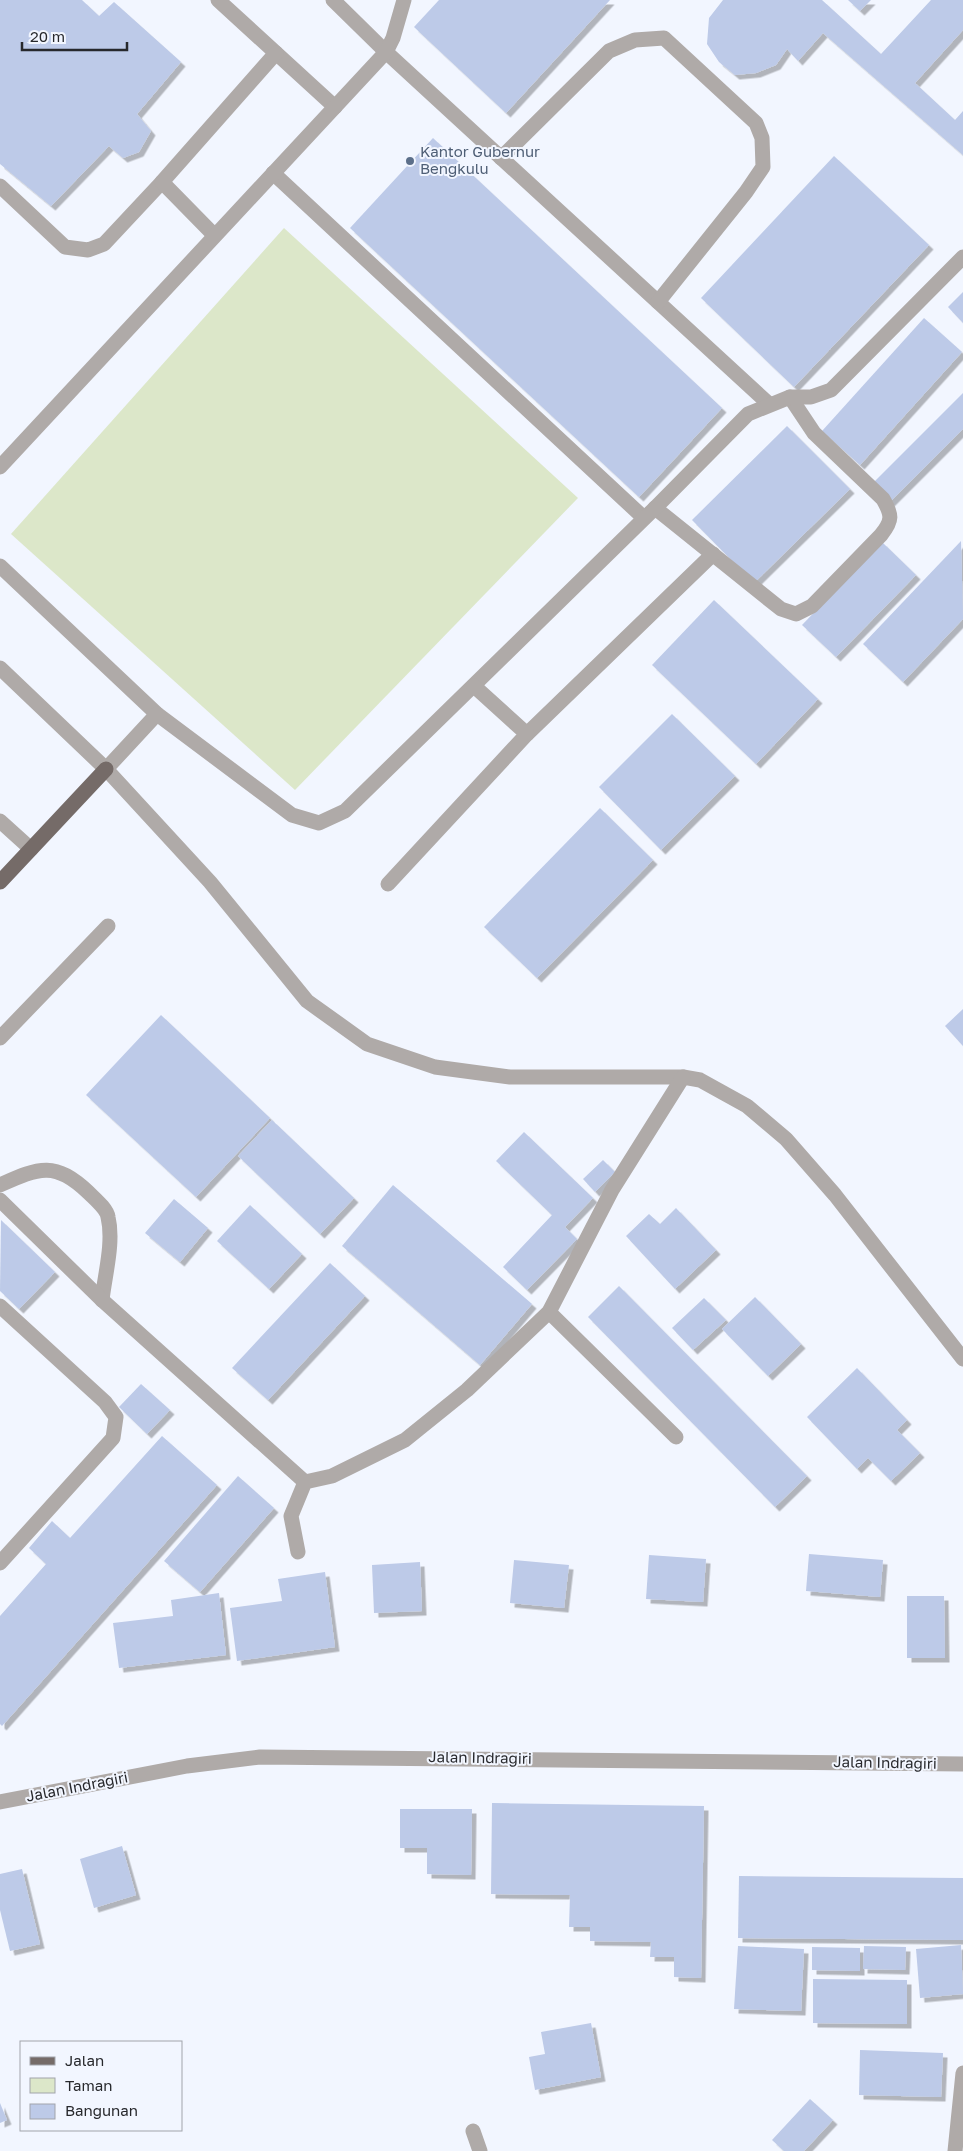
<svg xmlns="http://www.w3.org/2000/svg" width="963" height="2151" font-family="'Golos Text',sans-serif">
<defs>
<filter id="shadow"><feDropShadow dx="4.5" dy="4.5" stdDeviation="0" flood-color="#0004"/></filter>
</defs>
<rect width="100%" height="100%" fill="#f2f6ff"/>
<!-- green -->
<polygon fill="#dce7c9" points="284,228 578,498 295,790 11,534"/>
<!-- building -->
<g fill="#bdcae8" filter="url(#shadow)">
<polygon points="0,0 82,0 99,16 114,2 181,62 137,114 151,131 139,152 123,158 109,146 51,206 0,164"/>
<polygon points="439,0 610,0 506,113 414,27"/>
<polygon points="723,0 822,0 881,54 931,0 963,0 963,30 915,83 955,120 963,111 963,155 823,33 798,61 787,49 776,65 756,73 735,75 719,62 707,44 709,18"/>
<polygon points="848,0 871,0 860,11"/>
<polygon points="433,138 722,408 639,497 350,228"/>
<polygon points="834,156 929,245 794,387 701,298"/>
<polygon points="963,292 963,323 948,307"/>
<polygon points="924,318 962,352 860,465 822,431"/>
<polygon points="963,393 963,429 890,502 872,484"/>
<polygon points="787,426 850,489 754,583 692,520"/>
<polygon points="961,541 963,619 903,682 863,644"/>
<polygon points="882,542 916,575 836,657 802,625"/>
<polygon points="714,600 818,699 756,764 652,665"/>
<polygon points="672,714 735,776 661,850 599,787"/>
<polygon points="600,808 653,860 537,978 484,927"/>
<polygon points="963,1009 963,1046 945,1026"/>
<polygon points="161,1015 270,1118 196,1197 86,1095"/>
<polygon points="272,1120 354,1198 320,1234 238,1156"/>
<polygon points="524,1132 593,1198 565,1227 577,1239 527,1290 503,1267 552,1215 496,1161"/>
<polygon points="603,1160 615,1172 595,1192 583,1179"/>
<polygon points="393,1185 532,1304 480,1365 342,1246"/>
<polygon points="174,1199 208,1228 180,1262 145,1233"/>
<polygon points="250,1205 302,1254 269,1289 217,1241"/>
<polygon points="676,1208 716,1250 675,1289 626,1236 649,1214 660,1224"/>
<polygon points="1,1220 55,1272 19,1309 0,1291"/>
<polygon points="330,1263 365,1296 268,1400 232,1368"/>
<polygon points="619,1286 807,1476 775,1507 588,1317"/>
<polygon points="755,1297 801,1344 768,1376 722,1329"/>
<polygon points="704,1298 726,1320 693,1350 672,1328"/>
<polygon points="857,1368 907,1420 897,1430 920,1453 891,1481 868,1458 857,1469 807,1417"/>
<polygon points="141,1384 170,1410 147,1434 119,1407"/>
<polygon points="162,1436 217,1485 2,1726 0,1724 0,1616 46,1564 29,1548 52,1521 70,1538"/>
<polygon points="238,1476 274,1508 200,1592 164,1561"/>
<polygon points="809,1554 883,1560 880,1597 806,1591"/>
<polygon points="649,1555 706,1559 703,1602 646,1599"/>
<polygon points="514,1560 569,1565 564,1608 510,1603"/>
<polygon points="420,1562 422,1611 374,1613 372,1565"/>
<polygon points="325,1572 335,1647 237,1661 230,1608 282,1601 278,1579"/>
<polygon points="219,1593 226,1655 119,1668 113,1623 173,1616 171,1600"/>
<polygon points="907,1596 944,1596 945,1658 907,1658"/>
<polygon points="492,1803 704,1806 701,1978 674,1977 674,1957 650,1957 651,1942 590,1941 590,1927 569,1927 570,1895 491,1894"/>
<polygon points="400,1809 472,1809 471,1875 427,1874 427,1848 400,1848"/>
<polygon points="122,1846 136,1895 94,1908 80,1859"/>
<polygon points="22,1869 40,1944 10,1951 0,1910 0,1874"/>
<polygon points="739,1876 963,1878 963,1940 738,1938"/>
<polygon points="961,1945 963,1994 920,1998 916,1949"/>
<polygon points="738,1946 804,1949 801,2011 734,2009"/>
<polygon points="864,1946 906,1947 905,1970 863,1969"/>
<polygon points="812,1947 860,1948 860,1971 812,1970"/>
<polygon points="813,1979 907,1980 907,2024 813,2023"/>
<polygon points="591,2023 601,2077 535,2090 529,2057 545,2054 541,2032"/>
<polygon points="860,2050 943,2053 941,2097 859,2095"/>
<polygon points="810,2099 833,2120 804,2151 784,2151 772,2140"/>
<polygon points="0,2103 7,2120 0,2123"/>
</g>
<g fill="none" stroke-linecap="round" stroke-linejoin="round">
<!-- minor -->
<g stroke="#afaaa8" stroke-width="15">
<polyline points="218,0 335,107"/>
<polyline points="333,0 386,52 769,404"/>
<polyline points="501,158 609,51 635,40 664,38 756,123 762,138 763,167 746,192 658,302"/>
<polyline points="273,173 644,518"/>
<polyline points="0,186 65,247 88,250 104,244 162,182"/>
<polyline points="214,235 162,182 276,53"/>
<polyline points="0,467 386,52 393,38 404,0"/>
<path d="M655,508L781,609L796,614L812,606L881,535C893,520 892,515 883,499L814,433L790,397"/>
<polyline points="0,566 157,714 292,815 319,823 345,811 655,508 748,414 790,397 811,397 831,390 963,257"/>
<polyline points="0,668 106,769 210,882 307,1001 367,1044 435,1067 510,1077 683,1077 700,1080 747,1106 786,1139 835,1195 963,1359"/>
<polyline points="527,734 713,554"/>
<polyline points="106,769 157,714"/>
<polyline points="0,821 31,849"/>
<polyline points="388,884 527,734 474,686"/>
<polyline points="0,1038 108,926"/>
<path d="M0,1185C40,1167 55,1161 89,1193C95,1199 107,1209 108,1217C114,1242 105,1274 102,1300"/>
<polyline points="0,1200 102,1300 305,1482"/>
<polyline points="0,1306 105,1402 116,1417 113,1438 0,1563"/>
<polyline points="549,1312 676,1437"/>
<polyline points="298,1552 291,1516 305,1482 332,1476 405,1440 467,1390 549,1312 612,1190 683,1077"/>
<polyline points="0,1802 187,1766 260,1757 963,1764"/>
<polyline points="473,2131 480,2151"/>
<polyline points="955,2151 963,2073"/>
</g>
<!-- major -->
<polyline stroke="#756b68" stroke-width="15" points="0,882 106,769"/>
</g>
<!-- markers -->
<circle fill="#5c6f8a" stroke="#f2f6ff" stroke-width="2" cx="410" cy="161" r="5"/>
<g text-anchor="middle" stroke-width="4" stroke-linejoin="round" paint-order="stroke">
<!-- service labels -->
<g font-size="15" fill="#4e5e75" stroke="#f2f6ff" text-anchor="start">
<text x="420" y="157">Kantor Gubernur<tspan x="420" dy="17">Bengkulu</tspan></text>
</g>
<!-- street labels -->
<g font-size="15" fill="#27282c" stroke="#f2f6ff">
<text transform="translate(480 1758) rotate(1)" y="5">Jalan Indragiri</text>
<text transform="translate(885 1763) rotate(1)" y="5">Jalan Indragiri</text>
<text transform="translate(77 1787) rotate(-11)" y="5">Jalan Indragiri</text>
</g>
</g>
<!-- legend -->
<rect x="20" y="2041" width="162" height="90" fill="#f2f6ff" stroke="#a1a4ab"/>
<rect x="30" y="2057" width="25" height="8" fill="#756b68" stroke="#a1a4ab"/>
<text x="65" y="2066" font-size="15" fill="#27282c">Jalan</text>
<rect x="30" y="2078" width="25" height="15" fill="#dce7c9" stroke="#a1a4ab"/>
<text x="65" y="2091" font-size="15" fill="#27282c">Taman</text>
<rect x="30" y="2104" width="25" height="15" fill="#bdcae8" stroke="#a1a4ab"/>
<text x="65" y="2116" font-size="15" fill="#27282c">Bangunan</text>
<!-- scale -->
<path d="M22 42v8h105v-8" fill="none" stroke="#27282c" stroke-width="2.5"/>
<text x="30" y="42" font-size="15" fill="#27282c" stroke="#f2f6ff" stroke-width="4" paint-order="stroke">20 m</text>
</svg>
